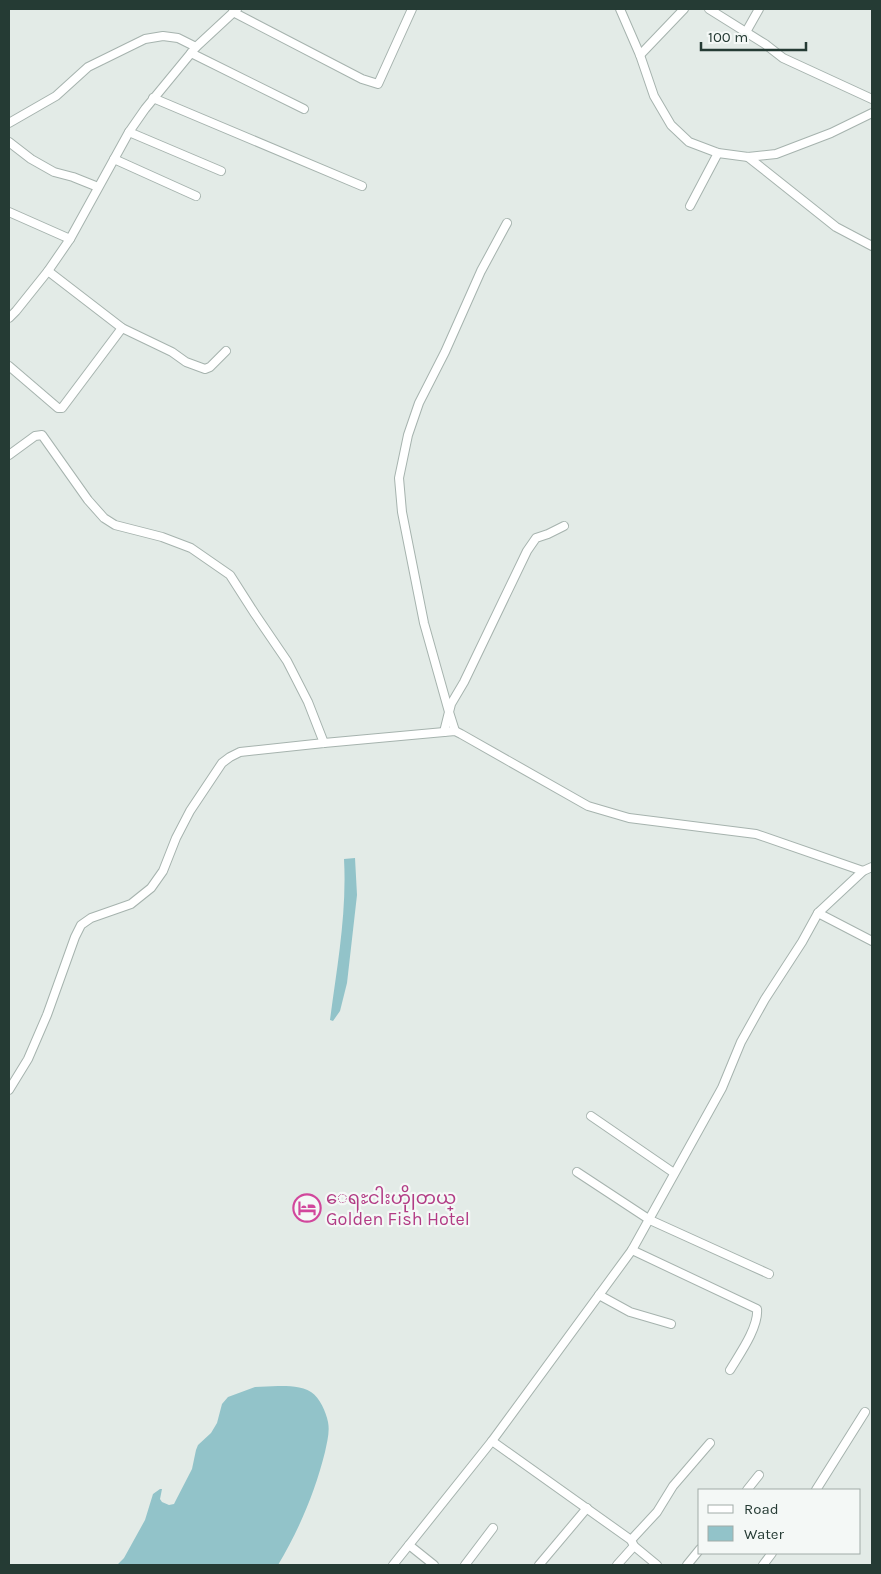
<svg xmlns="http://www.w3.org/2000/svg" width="881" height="1574" font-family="Karla,'Noto Sans Myanmar',sans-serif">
<rect width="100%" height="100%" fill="#e3ebe7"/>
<!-- water -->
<g fill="#92c3c9">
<path d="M355,858L357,895L347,983L340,1011L333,1021L330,1020C337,967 347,913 344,859Z"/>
<path d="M278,1386C288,1386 302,1386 311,1392C320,1398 326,1412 328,1422C330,1432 327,1442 325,1452C315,1492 299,1530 278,1565H117L124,1558L145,1520L153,1494L160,1489H162L160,1499L162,1502L169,1505L174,1504L176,1500L192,1469L196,1450L198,1445L211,1433L217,1423L222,1404L228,1397L255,1387Z"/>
</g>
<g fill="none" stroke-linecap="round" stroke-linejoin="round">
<!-- minor casing -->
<g stroke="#a6b3ae" stroke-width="10">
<g id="minor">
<polyline points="620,9 640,55 654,96 671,125 689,142 718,153 748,157 776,154 831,133 872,113"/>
<polyline points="709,9 765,44 783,58 872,99"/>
<polyline points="233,12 362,79 378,84 412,9"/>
<polyline points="746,32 759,9"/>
<polyline points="191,53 304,109"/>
<polyline points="640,55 684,9"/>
<polyline points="153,98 362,186"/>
<polyline points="9,123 56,96 88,67 145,39 163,36 178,38 196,47"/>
<polyline points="129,132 221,171"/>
<polyline points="9,142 31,159 54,172 73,177 98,187"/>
<polyline points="748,157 836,227 872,246"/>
<polyline points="114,159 196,196"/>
<polyline points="690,206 718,153"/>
<polyline points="9,212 70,239"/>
<polyline points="48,271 122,328 172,352 186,362 205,369 210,367 226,351"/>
<polyline points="9,318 16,311 48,271 70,239 129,132 145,109 196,47 237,9"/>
<polyline points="9,366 58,408 62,408 122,328"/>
<polyline points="9,455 35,436 42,435 88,500 104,518 115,525 162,537 191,548 230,575 255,614 287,661 308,702 324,743"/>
<polyline points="455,731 449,712 451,704 464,682 527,551 536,538 548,534 564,526"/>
<polyline points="444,732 449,712 424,623 402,512 399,478 408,435 419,403 445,352 481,271 507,223"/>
<polyline points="818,913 872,941"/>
<polyline points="9,1090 28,1059 47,1015 75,937 81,925 91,918 131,904 151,888 163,871 176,838 190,811 222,763 230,757 240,752 324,743 455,731 461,734 588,806 629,818 756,834 863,871"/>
<polyline points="591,1116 674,1173"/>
<polyline points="577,1172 650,1220 769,1274"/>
<path d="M632,1250L757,1309C759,1327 739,1355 730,1370"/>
<polyline points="599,1295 630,1312 671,1324"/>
<polyline points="492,1441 631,1540 634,1546 657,1565"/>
<polyline points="747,1490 759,1475"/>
<polyline points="816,1490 865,1412"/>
<polyline points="631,1540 657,1512 673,1486 710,1443"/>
<polyline points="409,1545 434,1565"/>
<polyline points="393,1565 492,1441 632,1250 722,1088 741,1042 765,999 802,942 818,913 863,871 872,867"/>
<polyline points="465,1565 493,1528"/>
<polyline points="539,1565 587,1508"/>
<polyline points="617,1565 634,1546"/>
<polyline points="687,1565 700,1549"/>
<polyline points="763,1565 772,1553"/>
</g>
</g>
<!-- minor -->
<use href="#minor" stroke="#fff" stroke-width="8"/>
</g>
<!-- icons -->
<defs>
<g id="hotel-ring" transform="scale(1.4375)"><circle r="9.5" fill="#f4f8f6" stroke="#d1479c" stroke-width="1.5"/><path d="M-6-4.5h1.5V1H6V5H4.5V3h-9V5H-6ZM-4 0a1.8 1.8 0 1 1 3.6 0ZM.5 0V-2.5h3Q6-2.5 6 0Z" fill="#d1479c"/></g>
</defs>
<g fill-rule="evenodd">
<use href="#hotel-ring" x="307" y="1208"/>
</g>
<g text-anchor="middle" stroke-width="4.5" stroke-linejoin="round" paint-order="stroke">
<!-- hotel labels -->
<g font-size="18" fill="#b23c85" stroke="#f4f8f6" text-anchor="start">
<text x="326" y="1204">ေရႊငါးဟိုုတယ္<tspan x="326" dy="21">Golden Fish Hotel</tspan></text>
</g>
</g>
<!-- border -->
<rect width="881" height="1574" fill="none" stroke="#253b34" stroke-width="20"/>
<!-- legend -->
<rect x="698" y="1489" width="162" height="65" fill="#f4f8f6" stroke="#a1aca8"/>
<rect x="708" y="1505" width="25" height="8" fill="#ffffff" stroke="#a1aca8"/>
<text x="744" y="1514" font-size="15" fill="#253b34">Road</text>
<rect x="708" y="1526" width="25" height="15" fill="#92c3c9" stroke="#a1aca8"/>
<text x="744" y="1539" font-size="15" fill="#253b34">Water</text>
<!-- scale -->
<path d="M701 42v8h105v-8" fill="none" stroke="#253b34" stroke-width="2.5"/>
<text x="708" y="42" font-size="15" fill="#253b34" stroke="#f4f8f6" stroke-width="4" paint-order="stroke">100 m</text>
</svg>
